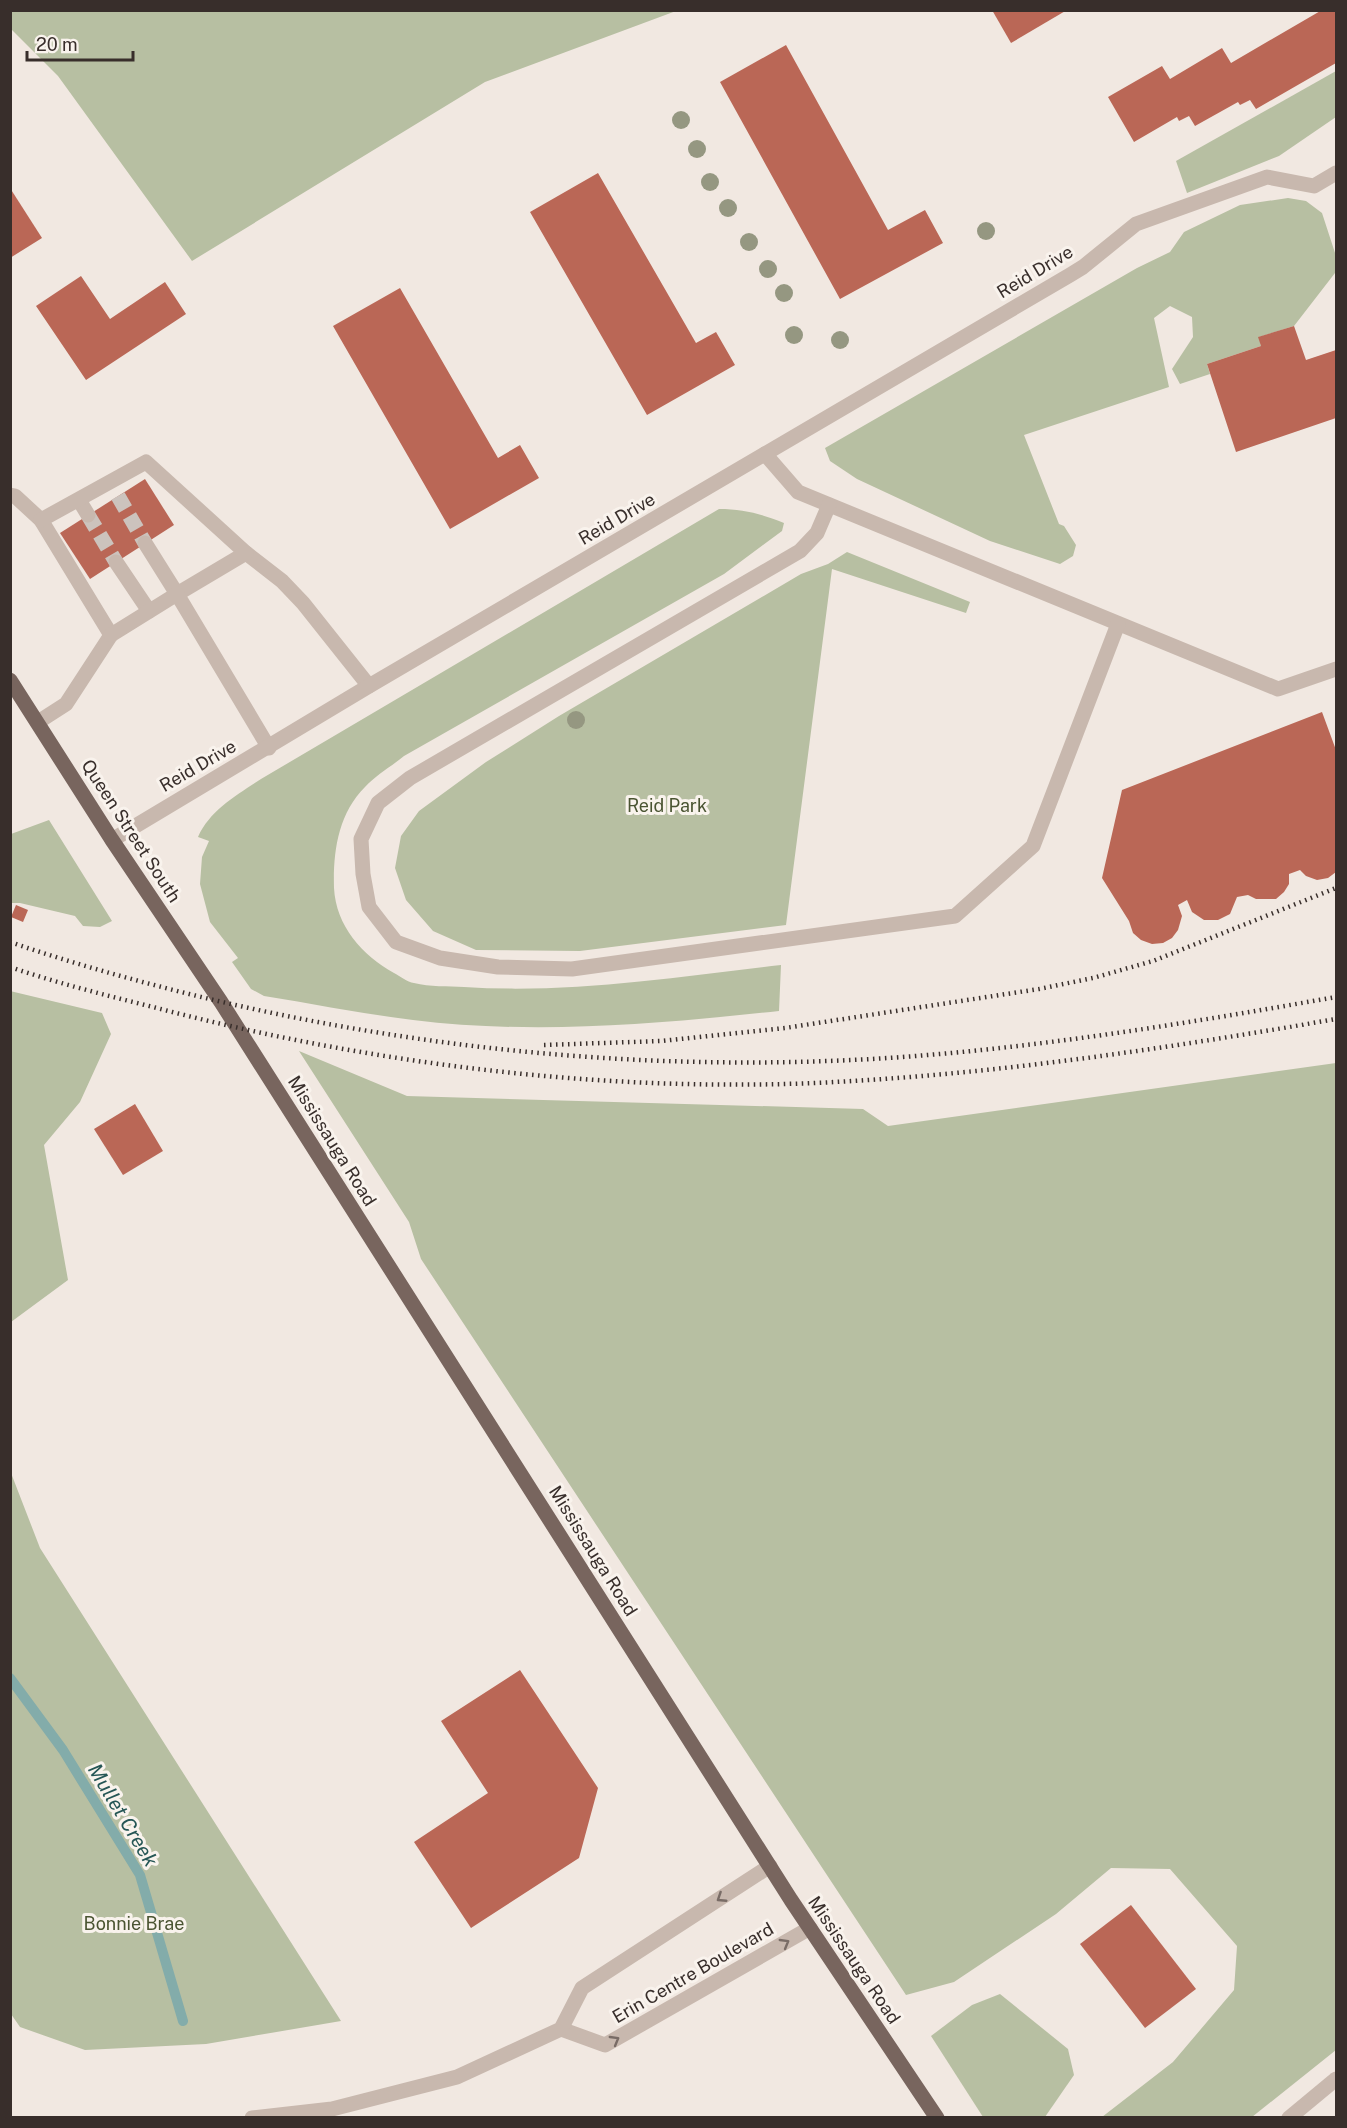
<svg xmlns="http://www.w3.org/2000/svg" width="1347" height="2128" font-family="'Public Sans',sans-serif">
<rect width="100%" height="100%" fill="#f1e8e1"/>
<!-- green -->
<g fill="#b7bfa2">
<polygon points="10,11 11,10 676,11 485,82 192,261 58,76 11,29"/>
<polygon points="1336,71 1336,117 1279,156 1187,193 1176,161"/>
<polygon points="1288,198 1306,201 1322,213 1336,256 1335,273 1294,326 1259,337 1261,346 1207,364 1210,374 1180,384 1172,369 1193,337 1192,317 1170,306 1154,318 1169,387 1024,435 1059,524 1064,526 1076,545 1073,556 1060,564 990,541 857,479 830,461 825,448 1137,268 1170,252 1184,232 1240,205"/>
<path d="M719,509C743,509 762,514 784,523L782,531L724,574L404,756C392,766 376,775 365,787C338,814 333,852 334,888C336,926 362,955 394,973C400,976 407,982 414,983C430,987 448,986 464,987C569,994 676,977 781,965L779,1011C658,1024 534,1035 413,1020C363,1014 314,1004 264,996L251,989L232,962L238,958L210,922L200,884L202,857L209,841L198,837C210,810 237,795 261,779Z"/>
<polygon points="847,552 970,602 966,613 832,569 786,925 580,951 476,950 433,931 406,900 395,868 401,836 419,811 486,762 559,716 801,574 828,564"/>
<polygon points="49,820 112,921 100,927 83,926 75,916 20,903 11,903 11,834"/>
<polygon points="10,991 102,1013 111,1034 80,1102 44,1145 68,1280 11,1322"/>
<polygon points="299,1051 407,1096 863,1109 888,1126 1336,1063 1336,2050 1252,2117 1102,2117 1173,2062 1234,1990 1237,1946 1170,1869 1111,1868 1056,1914 954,1982 906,1995 421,1259 409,1222"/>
<polygon points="11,1473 40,1548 341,2021 206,2044 85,2050 20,2027 11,2014"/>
<polygon points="1000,1994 1068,2049 1074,2075 1045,2117 983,2117 931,2036 972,2005"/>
</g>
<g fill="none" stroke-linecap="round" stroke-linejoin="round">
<!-- stream -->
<polyline stroke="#83acaa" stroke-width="10" points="10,1678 63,1750 140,1875 183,2021"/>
</g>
<!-- building -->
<g fill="#ba6756">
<polygon points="992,10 1067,10 1011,43"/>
<polygon points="1322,10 1336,10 1336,63 1256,109 1250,100 1240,105 1238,102 1195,126 1189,116 1179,121 1177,117 1134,142 1108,97 1162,66 1170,79 1222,48 1231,63"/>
<polygon points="786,45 888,230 925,210 943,243 840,299 720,82"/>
<polygon points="598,173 696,343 716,332 735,365 647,415 530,212"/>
<polygon points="10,188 42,238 10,258"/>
<polygon points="81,276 110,319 165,282 186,314 86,380 36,306"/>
<polygon points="400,288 498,458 520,445 539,478 450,529 333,326"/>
<polygon points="1294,326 1306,360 1336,350 1336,418 1236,452 1207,364 1261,346 1258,337"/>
<polygon points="145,479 174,525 90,579 60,533"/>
<polygon points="1322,712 1336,750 1336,872 1328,878 1317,880 1306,876 1300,870 1289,874 1289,884 1284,892 1276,899 1256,899 1248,895 1237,897 1230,914 1218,920 1204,920 1192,912 1187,900 1178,905 1182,916 1178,930 1172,938 1163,943 1152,944 1141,940 1133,933 1129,921 1102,878 1122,790"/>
<polygon points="16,905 28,910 23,922 11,917"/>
<polygon points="135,1104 163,1151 123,1175 94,1129"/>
<polygon points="520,1670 598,1788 579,1858 471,1928 414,1842 488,1793 441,1721"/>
<polygon points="1131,1905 1196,1989 1145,2028 1080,1944"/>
</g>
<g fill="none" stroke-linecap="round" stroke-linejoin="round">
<!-- minor-tunnel -->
<g stroke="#ccc3bd" stroke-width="15" stroke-dasharray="15 8" stroke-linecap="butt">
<polyline points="118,496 145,543"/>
<polyline points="88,515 116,562"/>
</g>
<!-- minor -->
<g stroke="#c8b8ae" stroke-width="15">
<polyline points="765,454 798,492 1278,689 1336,669"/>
<polyline points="10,495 15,496 41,520 111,635 66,704 38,722"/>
<polyline points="79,500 88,515"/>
<polyline points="829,505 817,533 800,551 410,778 378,803 361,839 363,874 369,907 396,942 440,958 498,967 572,969 955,916 1033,846 1118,624"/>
<polyline points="41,520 146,462 246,553 282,581 303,603 369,686"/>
<polyline points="145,543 177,594 246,553"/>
<polyline points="116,562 149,611"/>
<polyline points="111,635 177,594 269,748"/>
<polyline points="112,840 369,686 1070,275 1083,267 1136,224 1267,177 1314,186 1336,173"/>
<polyline points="561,2029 605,2045 810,1928"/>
<polyline points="252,2118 332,2109 457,2077 561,2029 582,1988 770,1866"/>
<polyline points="1289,2118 1336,2079"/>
</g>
<!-- major -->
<polyline stroke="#78655e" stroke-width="15" points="10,680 112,840 221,1002 791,1900 937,2118"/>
<!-- rail -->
<g stroke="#382e2b" stroke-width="4.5" stroke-dasharray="1.5 4.5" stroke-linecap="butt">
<path d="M10,942C68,962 126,978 185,993C414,1050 653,1073 888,1058C1039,1048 1188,1023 1336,997"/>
<path d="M10,967C57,983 105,995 153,1007C366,1063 594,1092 815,1083C991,1075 1163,1049 1336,1019"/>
<polyline points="544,1045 661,1041 785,1028 1039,989 1093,978 1153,961 1336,888"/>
</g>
</g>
<!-- trees -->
<g fill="#959781">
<circle cx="681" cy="120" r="9"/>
<circle cx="697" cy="149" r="9"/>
<circle cx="710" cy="182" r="9"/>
<circle cx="728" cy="208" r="9"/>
<circle cx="986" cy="231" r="9"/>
<circle cx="749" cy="242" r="9"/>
<circle cx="768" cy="269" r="9"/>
<circle cx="784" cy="293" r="9"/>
<circle cx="794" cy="335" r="9"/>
<circle cx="840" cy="340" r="9"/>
<circle cx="576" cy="720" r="9"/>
</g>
<!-- one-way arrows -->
<defs><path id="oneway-chevron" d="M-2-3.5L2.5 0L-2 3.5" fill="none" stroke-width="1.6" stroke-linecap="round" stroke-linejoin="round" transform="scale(1.5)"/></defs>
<g stroke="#796c66">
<use href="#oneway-chevron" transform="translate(721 1898) rotate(147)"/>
<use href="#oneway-chevron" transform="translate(785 1943) rotate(-30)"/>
<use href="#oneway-chevron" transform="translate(615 2040) rotate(-30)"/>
</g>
<g text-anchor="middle" stroke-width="6" stroke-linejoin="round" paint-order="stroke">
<!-- street labels -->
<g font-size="18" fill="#382e2b" stroke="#f9f3ed">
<text transform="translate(1035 272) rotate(-31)" y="6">Reid Drive</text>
<text transform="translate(617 519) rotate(-30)" y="6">Reid Drive</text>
<text transform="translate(198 766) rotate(-30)" y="6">Reid Drive</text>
<text transform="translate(131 831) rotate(57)" y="6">Queen Street South</text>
<text transform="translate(332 1141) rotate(58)" y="6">Mississauga Road</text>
<text transform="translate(593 1551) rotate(58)" y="6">Mississauga Road</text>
<text transform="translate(854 1960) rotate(56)" y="6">Mississauga Road</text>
<text transform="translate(693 1973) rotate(-30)" y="6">Erin Centre Boulevard</text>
</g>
<!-- park labels -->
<g font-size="18" fill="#4a5432" stroke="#f9f3ed">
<text x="667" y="812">Reid Park</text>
<text x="134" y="1930">Bonnie Brae</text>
</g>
<!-- water labels -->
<g font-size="20" font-style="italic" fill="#255655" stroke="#f9f3ed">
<text transform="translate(123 1815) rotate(59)" y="7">Mullet Creek</text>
</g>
</g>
<!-- border -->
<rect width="1347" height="2128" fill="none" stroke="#382e2b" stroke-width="24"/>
<!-- scale -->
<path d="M27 51v9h106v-9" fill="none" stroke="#382e2b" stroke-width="3"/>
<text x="36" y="51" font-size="18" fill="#382e2b" stroke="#f9f3ed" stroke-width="4.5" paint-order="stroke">20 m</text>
</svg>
